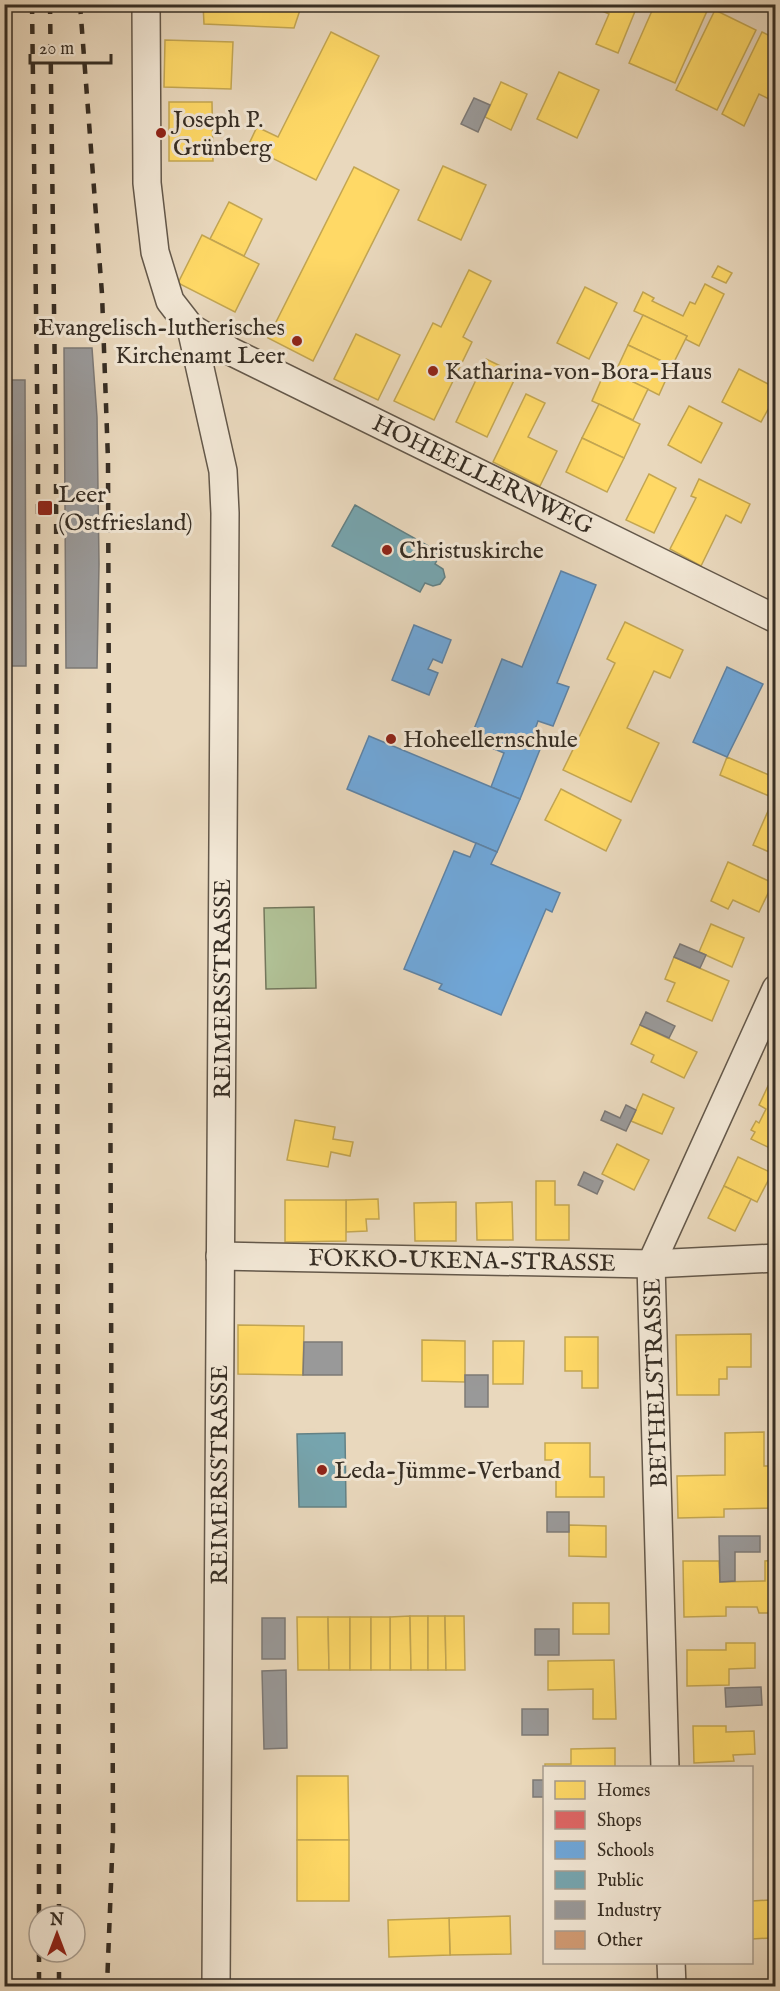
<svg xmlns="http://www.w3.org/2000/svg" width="780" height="1991" font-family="'IM FELL English',serif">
<rect width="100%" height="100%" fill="#e9d8bd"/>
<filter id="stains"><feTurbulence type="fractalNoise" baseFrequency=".00333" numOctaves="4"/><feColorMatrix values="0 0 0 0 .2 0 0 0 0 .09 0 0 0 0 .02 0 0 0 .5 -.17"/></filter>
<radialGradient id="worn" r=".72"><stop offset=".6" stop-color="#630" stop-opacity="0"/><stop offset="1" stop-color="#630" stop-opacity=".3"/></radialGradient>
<!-- green -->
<polygon fill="#b0c095" stroke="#74775c" stroke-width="1.5" points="314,907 316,988 266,989 264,908"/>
<!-- homes -->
<g fill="#ffd966" stroke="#c3a652" stroke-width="1.5">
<polygon points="302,4 294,28 204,24 203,4"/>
<polygon points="587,4 638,4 618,53 596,44 609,14"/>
<polygon points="655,4 692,4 707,11 675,83 629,63"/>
<polygon points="715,10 756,30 717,110 676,90"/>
<polygon points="331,32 379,56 316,180 248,146 257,127 278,137"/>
<polygon points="762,32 776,39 776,85 769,99 759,94 744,126 722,114"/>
<polygon points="165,40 233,42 231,89 164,87"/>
<polygon points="559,72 599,90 577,138 537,119"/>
<polygon points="501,82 527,94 511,130 485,117"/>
<polygon points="169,102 212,102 213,161 169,161"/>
<polygon points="443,166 486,185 461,240 418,220"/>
<polygon points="354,167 399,190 313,361 268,338"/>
<polygon points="229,202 262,219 244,256 210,239"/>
<polygon points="202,235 259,264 235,312 178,283"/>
<polygon points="718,266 732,273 726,283 712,277"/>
<polygon points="469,270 491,281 463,337 472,342 434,420 394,401 433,323 441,327"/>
<polygon points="705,284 724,294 699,346 685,339 687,336 634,311 643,292 654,298 652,301 683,316 690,302 695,304"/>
<polygon points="585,287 617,303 589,359 557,343"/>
<polygon points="643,315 687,336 672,366 628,345"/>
<polygon points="356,334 400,355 378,400 334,379"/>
<polygon points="628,345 672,366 659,395 615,373"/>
<polygon points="486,359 517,374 487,437 456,422"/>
<polygon points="606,369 648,389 633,420 592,401"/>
<polygon points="739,369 776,388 776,395 761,422 722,402"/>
<polygon points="526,394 545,403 528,437 557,451 540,486 493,462"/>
<polygon points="599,404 640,424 624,458 582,438"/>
<polygon points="689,406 722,423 701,463 668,445"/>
<polygon points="582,438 624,458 607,492 566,472"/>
<polygon points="649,474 676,488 654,533 626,520"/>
<polygon points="699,479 750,504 741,523 726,515 701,566 670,549 696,498 691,496"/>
<polygon points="625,622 683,650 670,678 654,671 627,728 659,743 631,802 563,770 615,663 607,659"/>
<polygon points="727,757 776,778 769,796 720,775"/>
<polygon points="561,789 621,820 606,851 545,820"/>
<polygon points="776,793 776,855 753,845"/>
<polygon points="728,862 773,883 759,912 733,900 728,909 711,901"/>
<polygon points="711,924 744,938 732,967 699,952"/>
<polygon points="674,957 729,981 712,1021 667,1001 675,983 665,979"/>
<polygon points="640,1025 697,1052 684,1078 651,1062 654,1055 631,1044"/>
<polygon points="768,1086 776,1089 776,1147 774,1150 751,1139 755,1132 751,1130 756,1121 759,1123 766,1109 759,1105"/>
<polygon points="643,1094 674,1108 662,1134 631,1121"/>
<polygon points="295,1120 335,1127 333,1139 353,1142 350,1156 331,1152 328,1167 287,1160"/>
<polygon points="617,1144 649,1160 634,1190 602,1174"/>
<polygon points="738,1157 772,1173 757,1202 724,1186"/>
<polygon points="536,1181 555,1181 555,1205 569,1205 569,1240 536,1240"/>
<polygon points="724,1186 751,1199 735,1231 708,1218"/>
<polygon points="378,1199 379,1219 366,1219 367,1231 346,1232 346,1200"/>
<polygon points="285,1200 346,1200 346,1241 285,1242"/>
<polygon points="456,1202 456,1241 415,1241 414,1203"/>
<polygon points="512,1202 513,1240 477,1240 476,1203"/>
<polygon points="238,1325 304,1326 303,1375 238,1374"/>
<polygon points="751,1334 751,1367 727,1367 727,1379 719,1379 719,1395 677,1395 676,1335"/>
<polygon points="565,1337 598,1337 598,1388 582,1388 582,1371 565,1371"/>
<polygon points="422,1340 465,1341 465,1382 422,1381"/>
<polygon points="493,1341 524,1341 523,1384 493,1384"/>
<polygon points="764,1432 764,1466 776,1466 776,1508 724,1509 724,1517 678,1518 677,1476 725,1475 725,1433"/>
<polygon points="545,1443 590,1443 590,1477 604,1477 604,1497 556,1497 556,1460 545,1460"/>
<polygon points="569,1525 606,1526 606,1557 569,1556"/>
<polygon points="776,1560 776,1613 759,1613 757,1607 726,1607 726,1616 684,1617 683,1561 719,1561 720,1582 765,1581 765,1561"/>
<rect x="573" y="1603" width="36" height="31"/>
<polygon points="410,1616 411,1670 390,1670 390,1617"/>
<polygon points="410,1616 428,1616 428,1670 411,1670"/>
<polygon points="428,1616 445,1616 446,1670 428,1670"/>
<polygon points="445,1616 464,1616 465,1670 446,1670"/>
<polygon points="297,1617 328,1617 329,1670 298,1670"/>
<polygon points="328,1617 350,1617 350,1670 329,1670"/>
<rect x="350" y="1617" width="21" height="53"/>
<rect x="371" y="1617" width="19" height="53"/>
<polygon points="726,1643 755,1643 755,1668 729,1669 729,1685 687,1686 687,1650 726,1650"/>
<polygon points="614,1660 616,1719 593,1719 593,1689 548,1690 548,1661"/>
<polygon points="693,1726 726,1726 726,1732 754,1731 755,1754 733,1755 734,1761 694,1763"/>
<polygon points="615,1748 615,1768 545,1768 545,1764 571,1764 571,1749"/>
<polygon points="297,1776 348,1776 349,1840 297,1840"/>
<rect x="297" y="1840" width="52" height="61"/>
<polygon points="769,1900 771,1938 752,1939 752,1901"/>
<polygon points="769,1900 776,1900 776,1938 771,1938"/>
<polygon points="510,1916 511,1954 450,1955 449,1918"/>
<polygon points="449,1918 450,1955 389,1957 388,1920"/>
</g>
<!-- shops -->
<polygon fill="#e06666" stroke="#ad5552" stroke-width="1.5" points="10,87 11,152 4,152 4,88"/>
<!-- schools -->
<g fill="#6fa8dc" stroke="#5e83a5" stroke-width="1.5">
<polygon points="561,571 596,585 557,683 569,687 553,726 538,721 530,743 541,747 520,799 491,787 504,753 470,739 502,659 522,667"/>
<polygon points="414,625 451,640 442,663 433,659 428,669 438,673 429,695 392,680"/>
<polygon points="727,667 763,684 727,757 693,742"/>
<polygon points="369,736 520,799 497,852 347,789"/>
<polygon points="476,843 497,852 491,864 560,893 552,912 546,909 501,1015 439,989 442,984 404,969 454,851 470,857"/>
</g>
<!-- public -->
<g fill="#76a5af" stroke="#638185" stroke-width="1.5">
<polygon points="355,505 441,553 435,564 443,569 445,577 440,584 433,586 425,583 420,592 332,546"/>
<polygon points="345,1433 346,1507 299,1507 297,1434"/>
</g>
<!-- industry -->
<g fill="#999" stroke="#7c7976" stroke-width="1.5">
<polygon points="474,98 490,105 478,132 461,124"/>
<polygon points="64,348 92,348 97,417 99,564 97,668 66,668"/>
<polygon points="4,380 25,380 26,666 4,666"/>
<polygon points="680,944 706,955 700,968 674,957"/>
<polygon points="646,1012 675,1026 669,1038 640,1025"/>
<polygon points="626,1105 636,1110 626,1131 601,1120 605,1111 620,1118"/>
<polygon points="584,1172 603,1181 597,1194 578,1185"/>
<polygon points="304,1342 342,1342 342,1375 303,1375"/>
<rect x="465" y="1375" width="23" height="32"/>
<rect x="547" y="1512" width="22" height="20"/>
<polygon points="719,1536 760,1536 760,1552 735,1552 735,1581 720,1582"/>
<rect x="262" y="1618" width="23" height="41"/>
<rect x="535" y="1629" width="24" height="26"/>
<polygon points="286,1670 287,1748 264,1749 262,1671"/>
<polygon points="761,1687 762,1705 726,1707 725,1688"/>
<rect x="522" y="1709" width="26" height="26"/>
<rect x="533" y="1780" width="11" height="17"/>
</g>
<!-- building -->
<polygon fill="#d19b74" stroke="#372e24" stroke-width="1.5" points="4,207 7,207 9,359 4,359"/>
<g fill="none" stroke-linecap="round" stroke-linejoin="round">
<!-- minor casing -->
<g stroke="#64584a" stroke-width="30">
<g id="minor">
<polyline points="146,4 147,183 155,252 170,301 191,328 223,471 225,513 216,1986"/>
<polyline points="191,328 230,351 776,619"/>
<polyline points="220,1256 651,1264 776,1258"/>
<polyline points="665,1768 651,1264 776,989"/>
<polyline points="671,1962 672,1986"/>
</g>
</g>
<!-- minor -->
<use href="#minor" stroke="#f1e6d4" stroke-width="27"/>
<!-- rail -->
<g stroke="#372e24" stroke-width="4.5" stroke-dasharray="10 10" stroke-linecap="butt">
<polyline points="32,4 38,460 39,1916"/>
<polyline points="50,4 56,460 59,1916"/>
<polyline points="80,4 102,294 108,460 113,1833 107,1986"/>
<polyline points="39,1952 39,1986"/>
<polyline points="59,1952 59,1986"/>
</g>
</g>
<!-- markers -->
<g fill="#8f2418" stroke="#f1e6d4" stroke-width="2">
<circle cx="161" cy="133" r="6"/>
<circle cx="297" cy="341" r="6"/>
<circle cx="433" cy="371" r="6"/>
<rect x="37" y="500" width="16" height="16" rx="3"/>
<circle cx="387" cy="550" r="6"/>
<circle cx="391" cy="739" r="6"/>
<circle cx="322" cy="1470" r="6"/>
</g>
<g text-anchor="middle" stroke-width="6" stroke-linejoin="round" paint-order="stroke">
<!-- poi labels -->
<g font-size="24" fill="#372e24" stroke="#f1e6d4" text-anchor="start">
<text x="173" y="127">Joseph P.<tspan x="173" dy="28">Grünberg</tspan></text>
<text x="285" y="335" text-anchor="end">Evangelisch-lutherisches<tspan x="285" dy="28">Kirchenamt Leer</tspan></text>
<text x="445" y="379">Katharina-von-Bora-Haus</text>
<text x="58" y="502">Leer<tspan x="58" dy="28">(Ostfriesland)</tspan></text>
<text x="399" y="558">Christuskirche</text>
<text x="403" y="747">Hoheellernschule</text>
<text x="334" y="1478">Leda-Jümme-Verband</text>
</g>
<!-- street labels -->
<g font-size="24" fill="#372e24" stroke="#f1e6d4">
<text transform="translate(483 474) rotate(26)" y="8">HOHEELLERNWEG</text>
<text transform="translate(222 989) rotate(-90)" y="8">REIMERSSTRASSE</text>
<text transform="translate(462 1260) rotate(1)" y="8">FOKKO-UKENA-STRASSE</text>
<text transform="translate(655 1383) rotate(-92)" y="8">BETHELSTRASSE</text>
<text transform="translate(219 1475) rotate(-90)" y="8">REIMERSSTRASSE</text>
</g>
</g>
<!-- margin -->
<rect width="780" height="1991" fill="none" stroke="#e9d8bd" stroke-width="24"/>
<rect x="6" y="6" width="768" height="1979" fill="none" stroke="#372e24" stroke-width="3"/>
<rect x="12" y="12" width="756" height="1967" fill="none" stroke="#372e24" stroke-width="1.5"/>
<!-- legend -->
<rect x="543" y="1766" width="210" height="198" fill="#f1e6d4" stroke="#a79c8e" stroke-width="1.5"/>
<rect x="555" y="1781" width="30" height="18" fill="#ffd966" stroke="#a79c8e" stroke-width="1.5"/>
<text x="597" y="1796" font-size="18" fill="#372e24">Homes</text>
<rect x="555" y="1811" width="30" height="18" fill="#e06666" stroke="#a79c8e" stroke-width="1.5"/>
<text x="597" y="1826" font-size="18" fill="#372e24">Shops</text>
<rect x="555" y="1841" width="30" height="18" fill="#6fa8dc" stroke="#a79c8e" stroke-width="1.5"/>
<text x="597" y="1856" font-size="18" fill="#372e24">Schools</text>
<rect x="555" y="1871" width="30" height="18" fill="#76a5af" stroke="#a79c8e" stroke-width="1.5"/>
<text x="597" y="1886" font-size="18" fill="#372e24">Public</text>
<rect x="555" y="1901" width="30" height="18" fill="#999999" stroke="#a79c8e" stroke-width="1.5"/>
<text x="597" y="1916" font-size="18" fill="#372e24">Industry</text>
<rect x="555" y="1931" width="30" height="18" fill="#d19b74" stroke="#a79c8e" stroke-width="1.5"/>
<text x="597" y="1946" font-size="18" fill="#372e24">Other</text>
<!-- north arrow -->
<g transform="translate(57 1934)"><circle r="28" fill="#f1e6d4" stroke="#a79c8e" stroke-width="1.5"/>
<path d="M0-4.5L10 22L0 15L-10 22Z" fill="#8f2418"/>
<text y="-9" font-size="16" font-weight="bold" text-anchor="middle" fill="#372e24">N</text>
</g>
<!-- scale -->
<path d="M30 54v9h81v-9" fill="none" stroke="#372e24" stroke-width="3"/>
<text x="39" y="54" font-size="18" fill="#372e24" stroke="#f1e6d4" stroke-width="4.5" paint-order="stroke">20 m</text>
<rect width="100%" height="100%" filter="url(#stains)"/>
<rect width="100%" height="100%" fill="url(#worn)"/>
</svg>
